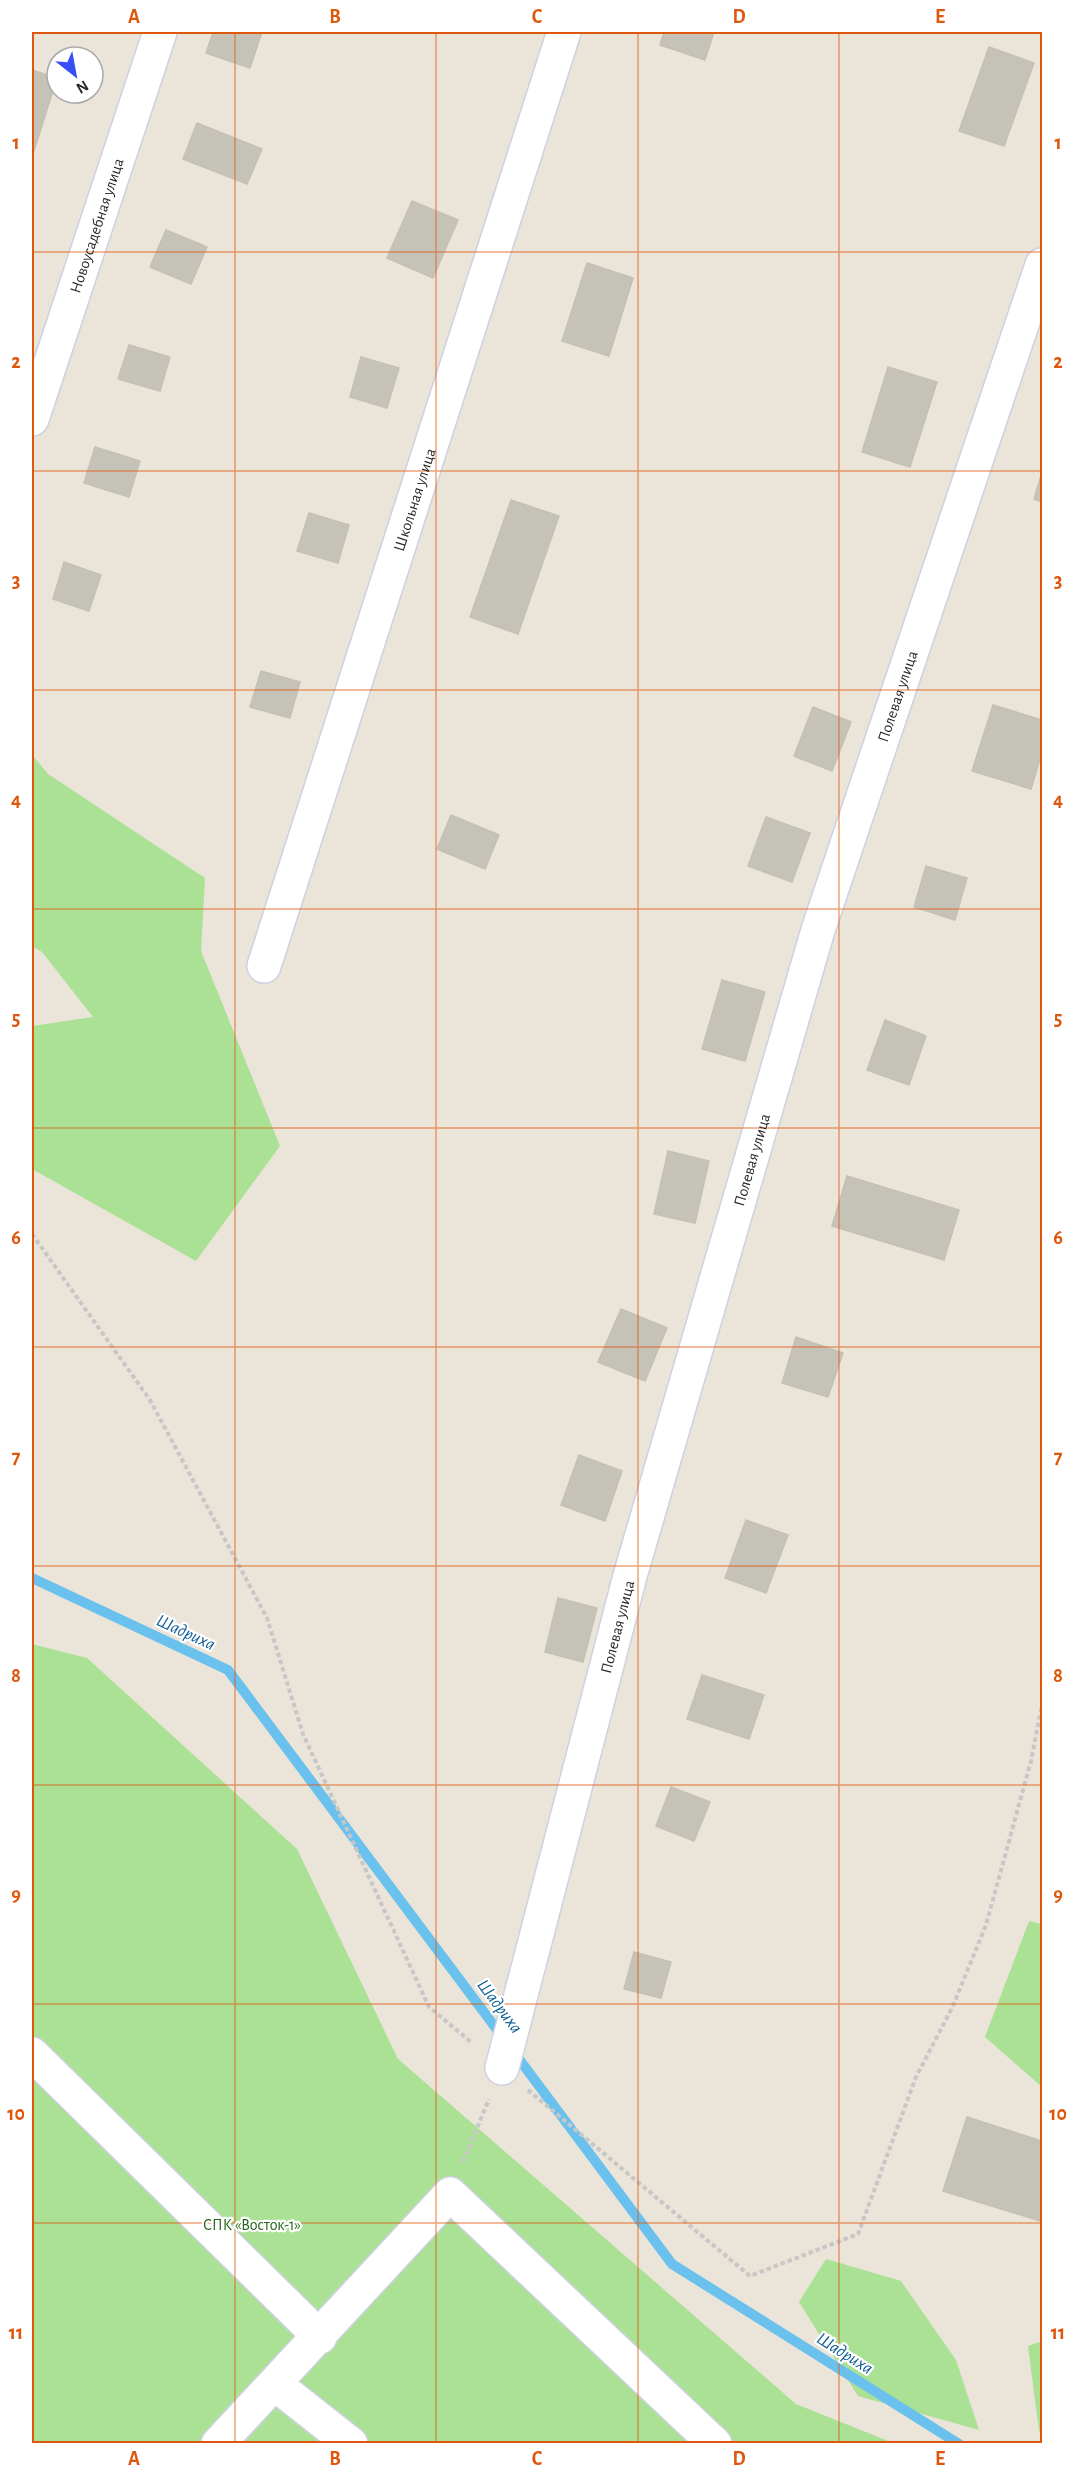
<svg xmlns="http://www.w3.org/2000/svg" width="1074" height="2475" font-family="'Alegreya Sans',sans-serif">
<rect width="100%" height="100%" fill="#eae4d9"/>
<!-- green -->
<g fill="#aae195">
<polygon points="32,755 48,774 205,878 201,951 280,1146 196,1261 32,1169 32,1026 93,1017 42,952 32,946"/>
<polygon points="32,1644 87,1658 297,1849 398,2059 796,2404 893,2443 32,2444"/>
<polygon points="1029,1921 1042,1924 1042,2087 985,2037"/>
<polygon points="826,2259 901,2281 956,2360 979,2430 858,2396 799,2302"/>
<polygon points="1042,2341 1042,2434 1039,2431 1028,2346"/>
</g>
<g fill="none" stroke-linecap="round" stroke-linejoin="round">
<!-- stream -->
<g stroke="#6bc1ed" stroke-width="10">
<polyline points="32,1578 228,1670 504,2039"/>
<polyline points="513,2051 672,2264 959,2444"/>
</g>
</g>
<!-- building -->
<g fill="#c5c2b8" stroke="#c5c0b3" stroke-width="1.5">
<polygon points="213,32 262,32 250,68 206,53"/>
<polygon points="664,32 714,32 705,60 660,45"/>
<polygon points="989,47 1034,63 1004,146 959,131"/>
<polygon points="32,70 57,78 33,154 32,154"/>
<polygon points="197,123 262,149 247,184 183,159"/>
<polygon points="412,201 458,220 433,278 387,258"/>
<polygon points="166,230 207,247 191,284 150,267"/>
<polygon points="587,263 633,278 609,356 562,341"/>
<polygon points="129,345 170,357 160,391 118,379"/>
<polygon points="361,357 399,368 387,408 350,397"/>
<polygon points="888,367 937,382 910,467 862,452"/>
<polygon points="95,447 140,461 129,497 84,483"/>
<polygon points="1042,472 1042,502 1034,499"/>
<polygon points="511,500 559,516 518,634 470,617"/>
<polygon points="309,513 349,525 338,563 297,551"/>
<polygon points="64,562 101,575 89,611 53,599"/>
<polygon points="261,671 300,682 290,718 250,707"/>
<polygon points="993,705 1042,720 1042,752 1031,789 972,771"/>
<polygon points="813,707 851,722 832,771 794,756"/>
<polygon points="451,815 499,835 485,869 437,849"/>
<polygon points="766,817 810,833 792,882 748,866"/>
<polygon points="926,866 967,878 955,920 914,907"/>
<polygon points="722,980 765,992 745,1061 702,1049"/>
<polygon points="885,1020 926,1036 909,1085 867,1070"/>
<polygon points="668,1151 709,1161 695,1223 654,1214"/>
<polygon points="847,1176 959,1210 944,1260 832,1226"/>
<polygon points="621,1309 667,1328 645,1381 598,1362"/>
<polygon points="796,1337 843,1353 828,1397 782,1383"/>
<polygon points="579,1455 622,1471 605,1521 561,1505"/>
<polygon points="746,1520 788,1535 766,1593 725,1578"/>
<polygon points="558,1598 597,1608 583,1662 545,1652"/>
<polygon points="702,1675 764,1695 749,1739 687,1719"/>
<polygon points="671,1787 710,1802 694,1841 656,1826"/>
<polygon points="634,1952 671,1962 661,1998 624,1989"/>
<polygon points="967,2117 1042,2141 1040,2221 943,2191"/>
</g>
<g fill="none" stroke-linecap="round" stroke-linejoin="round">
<!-- street casing -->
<g stroke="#ced1e1" stroke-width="36">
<g id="street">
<path id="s1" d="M32,419L160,32"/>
<path id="s2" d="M264,966L564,32"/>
<polyline points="32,2054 320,2337"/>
<path id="s3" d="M502,2068L630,1576L818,930L1042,265"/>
<polyline points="275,2384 351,2444"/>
<polyline points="218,2444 450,2194 715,2444"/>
</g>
</g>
<!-- path -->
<g stroke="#c7c7c7" stroke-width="4" stroke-dasharray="4.5 3" stroke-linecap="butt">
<polyline points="32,1234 150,1400 267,1618 303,1734 429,2007 471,2042"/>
<polyline points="528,2090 750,2276 858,2234 916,2077 952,2008 986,1925 1031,1761 1042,1705"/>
<polyline points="463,2162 489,2099"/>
</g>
<!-- street -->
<use href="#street" stroke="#fff" stroke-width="33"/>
</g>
<!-- grid -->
<path fill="none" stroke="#de570d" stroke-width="1.5" stroke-opacity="0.55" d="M235,32V2444M436,32V2444M638,32V2444M839,32V2444M32,252H1042M32,471H1042M32,690H1042M32,909H1042M32,1128H1042M32,1347H1042M32,1566H1042M32,1785H1042M32,2004H1042M32,2223H1042"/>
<g text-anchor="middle" stroke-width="4.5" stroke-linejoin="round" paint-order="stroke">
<!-- street labels -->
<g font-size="16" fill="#282828" stroke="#fff">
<text dy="6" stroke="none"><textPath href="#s1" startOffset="204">Новоусадебная улица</textPath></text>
<text dy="6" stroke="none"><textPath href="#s2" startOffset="490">Школьная улица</textPath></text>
<text dy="6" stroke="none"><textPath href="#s3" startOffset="1428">Полевая улица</textPath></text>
<text dy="6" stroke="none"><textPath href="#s3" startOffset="942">Полевая улица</textPath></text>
<text dy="6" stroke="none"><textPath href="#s3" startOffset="456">Полевая улица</textPath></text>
</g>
<!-- park labels -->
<g font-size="16" fill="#23631a" stroke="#fff">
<text x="252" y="2230">СПК «Восток-1»</text>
</g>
<!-- water labels -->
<g font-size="18" font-style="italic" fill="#0e5d96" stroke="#fff">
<text transform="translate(186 1632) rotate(25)" y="6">Шадриха</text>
<text transform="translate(500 2006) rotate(53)" y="6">Шадриха</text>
<text transform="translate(845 2353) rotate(32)" y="6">Шадриха</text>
</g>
</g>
<!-- border -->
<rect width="1074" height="2475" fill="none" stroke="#ffffff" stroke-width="66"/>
<!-- north arrow -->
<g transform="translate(75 75) rotate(149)"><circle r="28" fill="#ffffff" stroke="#a9a9a9" stroke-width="1.5"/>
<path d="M0-4.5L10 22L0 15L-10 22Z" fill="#384ef8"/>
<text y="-9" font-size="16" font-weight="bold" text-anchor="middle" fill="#282828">N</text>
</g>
<rect x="33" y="33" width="1008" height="2409" fill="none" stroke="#de570d" stroke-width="2"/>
<g font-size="20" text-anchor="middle" font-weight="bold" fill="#de570d">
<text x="134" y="23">A</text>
<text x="335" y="23">B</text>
<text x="537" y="23">C</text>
<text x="739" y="23">D</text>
<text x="940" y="23">E</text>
<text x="16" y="149">1</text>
<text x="1058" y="149">1</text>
<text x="16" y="368">2</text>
<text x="1058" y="368">2</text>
<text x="16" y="587">3</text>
<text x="1058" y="587">3</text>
<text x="16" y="806">4</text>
<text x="1058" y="806">4</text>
<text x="16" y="1025">5</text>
<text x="1058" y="1025">5</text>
<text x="16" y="1244">6</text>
<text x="1058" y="1244">6</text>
<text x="16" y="1463">7</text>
<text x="1058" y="1463">7</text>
<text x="16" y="1682">8</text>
<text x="1058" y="1682">8</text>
<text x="16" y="1901">9</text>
<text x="1058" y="1901">9</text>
<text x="16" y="2120">10</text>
<text x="1058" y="2120">10</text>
<text x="16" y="2339">11</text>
<text x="1058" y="2339">11</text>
<text x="134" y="2465">A</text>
<text x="335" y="2465">B</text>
<text x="537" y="2465">C</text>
<text x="739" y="2465">D</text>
<text x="940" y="2465">E</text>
</g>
</svg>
